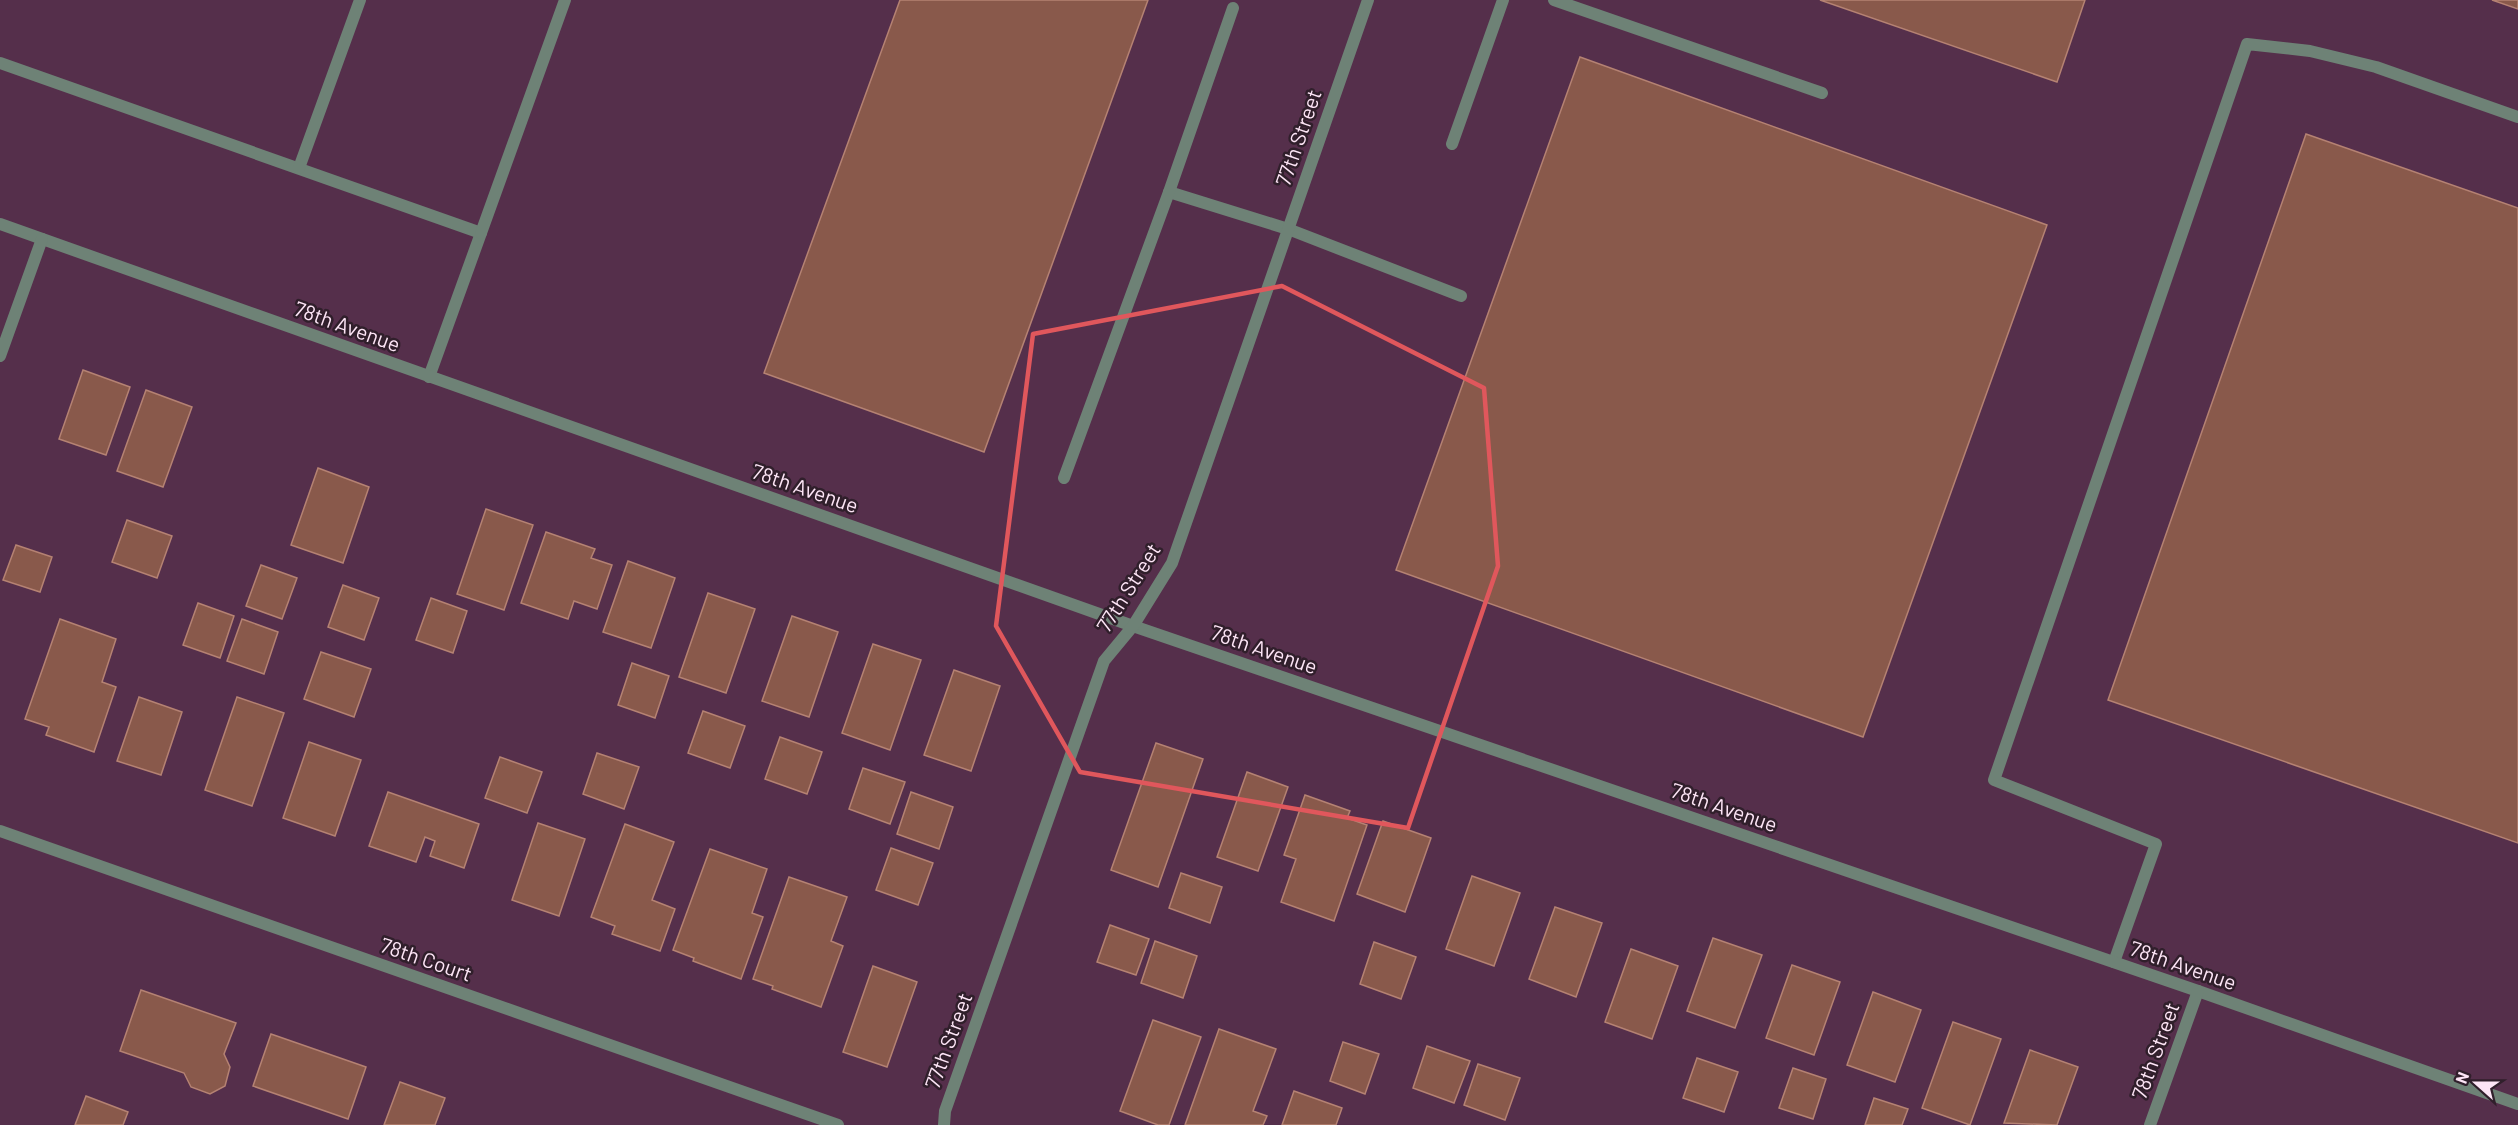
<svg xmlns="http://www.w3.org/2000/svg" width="2518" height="1125" font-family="Barlow,sans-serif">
<rect width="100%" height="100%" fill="#552f4b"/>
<!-- building -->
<g fill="#89594b" stroke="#b58273" stroke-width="1.5">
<polygon points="900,0 1148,0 984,452 764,373"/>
<polygon points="1820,0 2085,0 2057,82"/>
<polygon points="2492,0 2518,0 2518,9"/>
<polygon points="1580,57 2047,225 1863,737 1396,570"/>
<polygon points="2306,134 2518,208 2518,843 2108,700"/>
<polygon points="83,370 130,387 106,455 59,439"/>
<polygon points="146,390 192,407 163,487 117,471"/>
<polygon points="318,468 369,487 343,563 291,545"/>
<polygon points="486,509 533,525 504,610 457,594"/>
<polygon points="127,520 172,536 157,578 112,562"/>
<polygon points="546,532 595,549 591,558 612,565 597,609 574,601 568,619 521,603"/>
<polygon points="16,545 52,557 40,592 3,580"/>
<polygon points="628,561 675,578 651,648 603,632"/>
<polygon points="261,565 297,578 282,619 246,606"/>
<polygon points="343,585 379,598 364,640 328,627"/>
<polygon points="708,593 755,609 726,693 679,677"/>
<polygon points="431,598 467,611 453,653 416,640"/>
<polygon points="198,603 234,616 220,658 183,645"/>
<polygon points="792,616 838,632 809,717 762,701"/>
<polygon points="60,619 116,639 102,682 116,687 94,752 46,735 49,727 25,719"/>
<polygon points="242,619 278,632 264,674 227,661"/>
<polygon points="873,644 921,660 890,750 842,733"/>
<polygon points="321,652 371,669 354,717 304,699"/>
<polygon points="632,663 669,676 655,718 618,705"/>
<polygon points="954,670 1000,686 971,771 924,755"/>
<polygon points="139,697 182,712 161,775 117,761"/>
<polygon points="237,697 284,713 252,806 205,790"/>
<polygon points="703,711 745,726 730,768 688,753"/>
<polygon points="780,737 822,752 807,794 765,779"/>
<polygon points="309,742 361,760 335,836 283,818"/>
<polygon points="1156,743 1203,759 1158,887 1111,870"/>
<polygon points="597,753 639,767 624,809 583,794"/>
<polygon points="500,757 542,772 527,813 485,798"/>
<polygon points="863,768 905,782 890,824 849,809"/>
<polygon points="1247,772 1288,787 1258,871 1217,857"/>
<polygon points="388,792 479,824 464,868 430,856 435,841 425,837 416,862 369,846"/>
<polygon points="911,792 953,807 939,849 897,834"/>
<polygon points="1305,795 1350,811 1347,818 1367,825 1334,921 1281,902 1296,859 1284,855"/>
<polygon points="1383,821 1431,838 1405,912 1357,894"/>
<polygon points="538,823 585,839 559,916 512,900"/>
<polygon points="625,824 674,842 652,900 675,909 660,951 612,934 615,926 591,917"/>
<polygon points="891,848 933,863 918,905 876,890"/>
<polygon points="710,849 767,869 752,913 763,917 741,979 693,961 694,958 673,950"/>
<polygon points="1181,873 1222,887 1210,923 1169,908"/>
<polygon points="1472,876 1520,893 1494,966 1446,949"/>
<polygon points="789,877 847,897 831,941 843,946 821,1007 772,989 773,986 753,979"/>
<polygon points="1555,907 1602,923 1576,997 1529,979"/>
<polygon points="1110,925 1149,939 1136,975 1097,962"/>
<polygon points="1713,938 1762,955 1735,1028 1687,1011"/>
<polygon points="1155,941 1197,956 1183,998 1141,983"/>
<polygon points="1374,942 1416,957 1401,999 1360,984"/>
<polygon points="1631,949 1678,966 1652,1039 1605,1022"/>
<polygon points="1792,965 1840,982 1814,1055 1766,1038"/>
<polygon points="873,966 917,982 887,1067 843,1052"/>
<polygon points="141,990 236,1023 224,1054 230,1067 225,1086 210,1094 191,1087 184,1073 120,1051"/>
<polygon points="1873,992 1921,1010 1895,1082 1847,1065"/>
<polygon points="1153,1020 1201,1037 1169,1125 1158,1125 1120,1111"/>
<polygon points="1953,1022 2001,1039 1970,1125 1922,1108"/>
<polygon points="1219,1029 1276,1049 1253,1111 1267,1116 1263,1125 1185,1125"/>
<polygon points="271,1034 366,1067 348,1119 253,1086"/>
<polygon points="1343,1042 1379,1054 1365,1094 1330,1081"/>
<polygon points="1427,1046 1470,1061 1454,1103 1413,1088"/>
<polygon points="2030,1050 2078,1067 2057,1125 2004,1123"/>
<polygon points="1697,1058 1738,1072 1724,1112 1683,1098"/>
<polygon points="1478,1064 1520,1078 1505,1120 1464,1105"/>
<polygon points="1793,1068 1826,1079 1813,1119 1779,1108"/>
<polygon points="400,1082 445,1098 435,1125 384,1125"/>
<polygon points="1294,1091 1342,1108 1336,1125 1282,1125"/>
<polygon points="86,1096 128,1112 123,1125 75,1125"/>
<polygon points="1874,1098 1908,1109 1902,1125 1865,1125"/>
</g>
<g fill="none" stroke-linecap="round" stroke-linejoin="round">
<!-- service -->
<g stroke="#6e8276" stroke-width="12">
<polyline points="1554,0 1822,93"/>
<polyline points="0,63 481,233 429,377"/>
<polyline points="1452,144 1503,0"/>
<polyline points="299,168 360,0"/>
<polyline points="1169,192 1288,229 1461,296"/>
<polyline points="481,233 565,0"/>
<polyline points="1064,478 1169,192 1233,8"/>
<polyline points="2114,962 2156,844 1994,780 2247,44 2310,51 2376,67 2518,117"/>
</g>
<!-- minor -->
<g stroke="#6e8276" stroke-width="12">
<polyline points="0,224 1133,626 2198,991 2518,1104"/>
<polyline points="0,356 42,239"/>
<polyline points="0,831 838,1125"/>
<polyline points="944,1125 945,1111 1104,661 1133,626 1172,563 1368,0"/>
<polyline points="2150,1125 2198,991"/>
</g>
</g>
<!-- marked area -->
<path fill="none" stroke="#e0575c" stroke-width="4.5" stroke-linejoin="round" d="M1282,286L1484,388L1498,566L1408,828L1080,772L996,626L1033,334Z"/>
<g text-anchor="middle" stroke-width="5" stroke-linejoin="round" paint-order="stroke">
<!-- street labels -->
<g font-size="21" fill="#fde5f6" stroke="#301f2b">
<text transform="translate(1299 138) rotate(-71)" y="7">77th Street</text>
<text transform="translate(347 327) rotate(20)" y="7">78th Avenue</text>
<text transform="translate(805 489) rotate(19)" y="7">78th Avenue</text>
<text transform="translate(1129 588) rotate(-58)" y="7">77th Street</text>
<text transform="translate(1264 650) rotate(19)" y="7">78th Avenue</text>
<text transform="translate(1724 808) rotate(19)" y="7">78th Avenue</text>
<text transform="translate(426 960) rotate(19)" y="7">78th Court</text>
<text transform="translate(2183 966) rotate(19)" y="7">78th Avenue</text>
<text transform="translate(949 1041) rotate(-70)" y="7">77th Street</text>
<text transform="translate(2156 1051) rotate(-70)" y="7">78th Street</text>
</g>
</g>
<!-- north arrow -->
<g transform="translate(2476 1083) rotate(291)" stroke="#301f2b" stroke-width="4.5" paint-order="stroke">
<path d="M0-4.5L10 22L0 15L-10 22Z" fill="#fde5f6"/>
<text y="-9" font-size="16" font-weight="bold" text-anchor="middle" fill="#fde5f6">N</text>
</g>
</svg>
